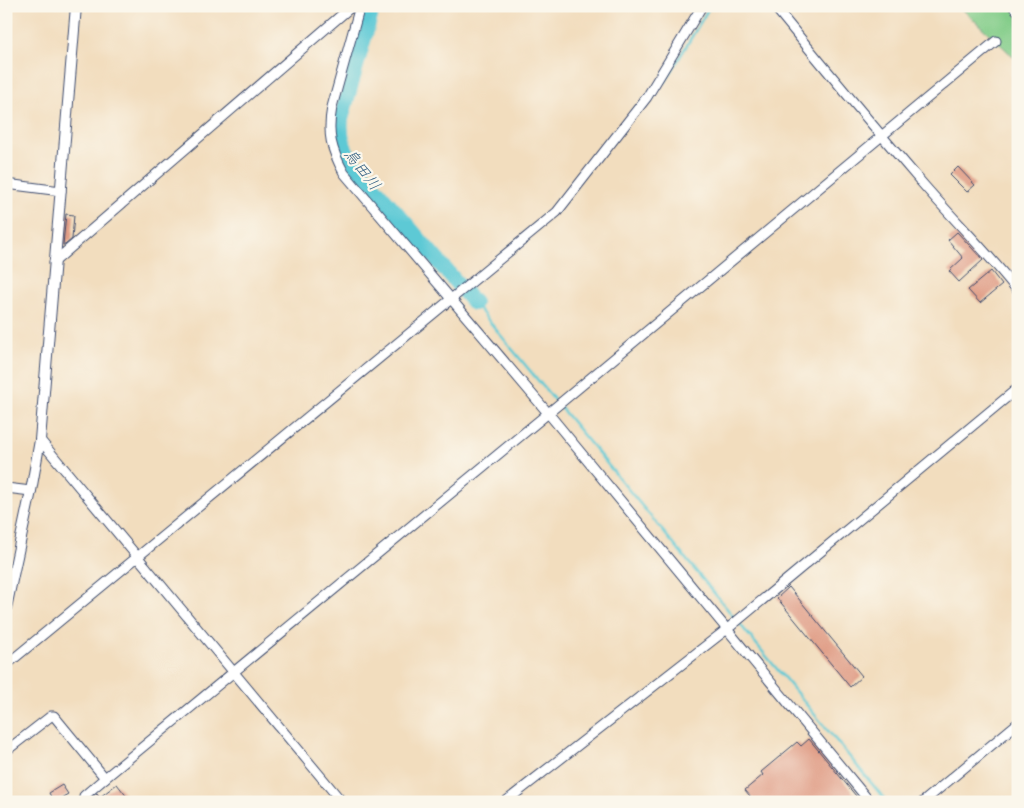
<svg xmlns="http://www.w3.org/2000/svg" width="1024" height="808" font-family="'Gochi Hand','Klee One',sans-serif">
<rect width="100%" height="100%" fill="#fbf7ec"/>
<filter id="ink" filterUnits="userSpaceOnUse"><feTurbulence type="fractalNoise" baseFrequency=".02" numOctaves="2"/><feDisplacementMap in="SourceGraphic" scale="10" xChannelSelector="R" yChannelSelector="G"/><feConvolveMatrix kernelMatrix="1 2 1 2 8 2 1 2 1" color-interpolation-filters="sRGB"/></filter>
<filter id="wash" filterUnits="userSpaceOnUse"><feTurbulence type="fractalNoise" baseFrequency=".0096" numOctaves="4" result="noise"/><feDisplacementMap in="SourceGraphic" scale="20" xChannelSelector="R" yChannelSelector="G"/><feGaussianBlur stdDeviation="1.12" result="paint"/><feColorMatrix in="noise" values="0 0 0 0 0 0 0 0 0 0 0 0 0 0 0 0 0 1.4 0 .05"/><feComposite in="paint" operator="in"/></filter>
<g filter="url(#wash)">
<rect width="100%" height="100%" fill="#f2ddbe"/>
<!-- green -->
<polygon fill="#84cd8a" stroke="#507e74" points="959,6 1018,6 1018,61"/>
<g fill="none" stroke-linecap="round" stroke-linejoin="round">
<!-- stream -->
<g stroke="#5dc9d5" stroke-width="2.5">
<polyline points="665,82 710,6"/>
<polyline points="474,303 887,802"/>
</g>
<!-- river -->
<path stroke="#5dc9d5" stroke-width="16" d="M373,6L341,119C339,139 344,151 356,166L474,303"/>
</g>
<g id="blocks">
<!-- building -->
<g fill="#e09d86">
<polygon points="958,167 975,185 967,192 950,175"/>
<polygon points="66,214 74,215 72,239 65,245 63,245"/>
<polygon points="957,232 983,260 959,282 949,271 963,258 948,240"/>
<polygon points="991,271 1002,285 980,303 968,290"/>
<polygon points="789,587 862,676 850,687 777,598"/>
<polygon points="809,739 861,802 755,802 745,790 763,775 761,772 797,742 801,746"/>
<polygon points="117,784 131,802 92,802 91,798 97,793 100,797"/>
<polygon points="62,785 68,794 54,802 49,793"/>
</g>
</g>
</g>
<g filter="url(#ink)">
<use href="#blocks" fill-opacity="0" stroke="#3b496c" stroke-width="1"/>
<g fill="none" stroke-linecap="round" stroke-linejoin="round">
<!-- minor casing -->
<g stroke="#3b496c" stroke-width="11">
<g id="minor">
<path d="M360,6L332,107C327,134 331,149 344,173L548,413L870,802"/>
<path d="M774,6C823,66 872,125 922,183C954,220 988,253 1018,291"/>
<polyline points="1013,6 1018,11"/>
<polyline points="6,184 61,191"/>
<polyline points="54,262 352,6"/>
<polyline points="40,440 342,802"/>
<polyline points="6,488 31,491"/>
<polyline points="6,665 557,212 647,97 702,6"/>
<polyline points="6,751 51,716 54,716 105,778"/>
<polyline points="86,802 84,799 84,796 105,778 552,410 996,41"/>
<polyline points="505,802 731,626 1018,388"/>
<polyline points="923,802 1018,723"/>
</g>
</g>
<!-- tertiary casing -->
<g stroke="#3b496c" stroke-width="12">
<polyline id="tertiary" points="6,608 31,491 40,440 76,6"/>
</g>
<!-- minor -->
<use href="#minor" stroke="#fff" stroke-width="9"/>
<!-- tertiary -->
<use href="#tertiary" stroke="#fff" stroke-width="10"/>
</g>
</g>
<g text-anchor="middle" stroke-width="4.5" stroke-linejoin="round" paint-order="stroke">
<!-- water labels -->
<g font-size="16" font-style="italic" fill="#2f5d82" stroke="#fbf7ec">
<text transform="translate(363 169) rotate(52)" y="6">烏田川</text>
</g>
</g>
<!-- margin -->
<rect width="1024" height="808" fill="none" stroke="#fbf7ec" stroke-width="25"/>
</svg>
